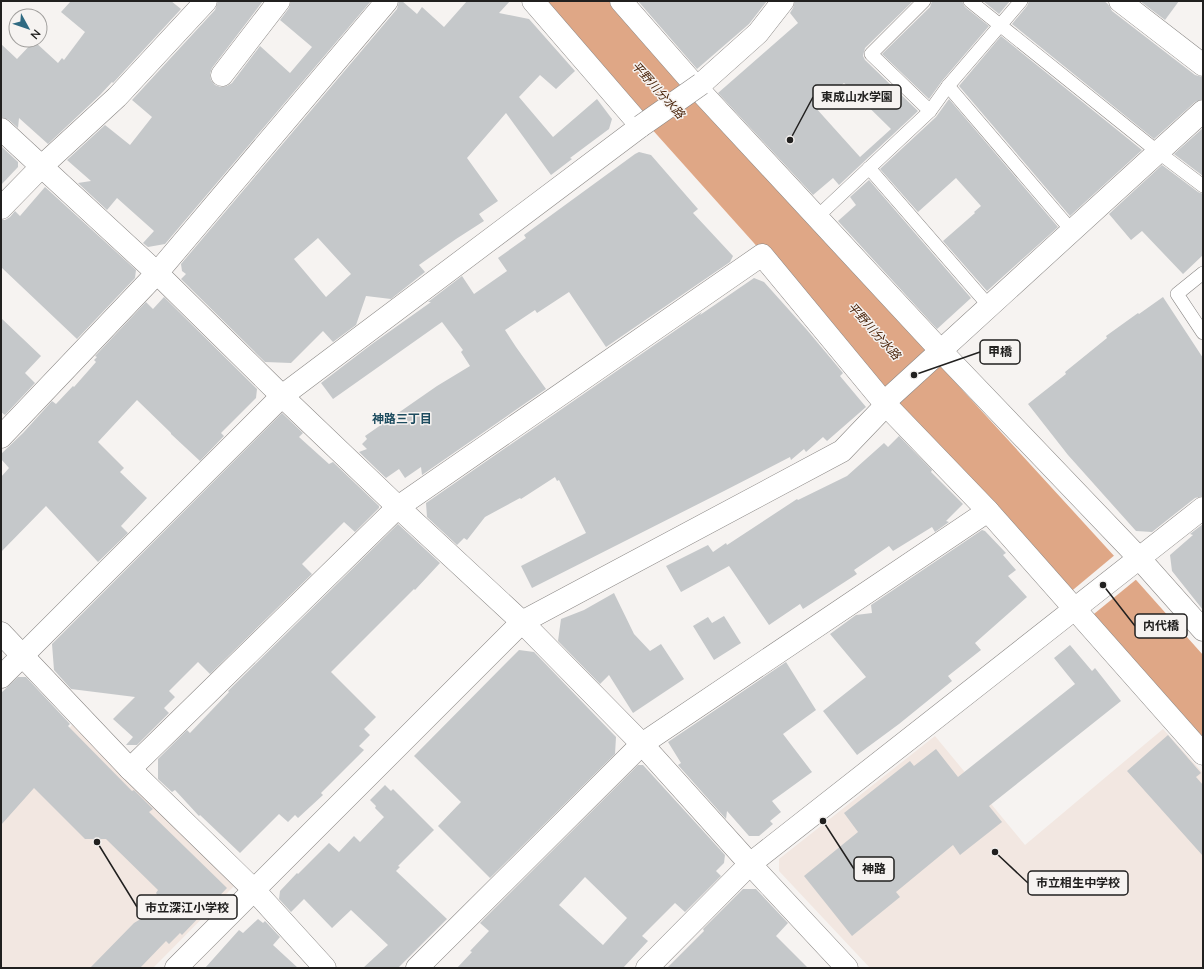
<svg xmlns="http://www.w3.org/2000/svg" width="1204" height="969" font-family="Lato,'Noto Sans JP',sans-serif">
<rect width="100%" height="100%" fill="#f6f3f1"/>
<!-- built -->
<g fill="#f2e7e1">
<polygon points="73,724 235,885 153,968 1,968 1,800"/>
<polygon points="1163,729 1203,773 1203,968 870,968 779,871 779,859 935,736 1025,845"/>
</g>
<!-- water -->
<polygon fill="#dfa786" points="537,1 615,1 924,348 1137,581 1203,655 1203,744"/>
<!-- pier -->
<polygon fill="#f6f3f1" points="1116,554 1138,578 1089,618 1068,594"/>
<!-- building -->
<g fill="#c5c8ca" fill-rule="evenodd">
<polygon points="71,1 171,1 181,9 113,83 112,82 100,95 48,144 19,118 18,128 9,120 1,117 1,44 17,59 34,41 58,63 62,58 64,60 85,32 61,12"/>
<polygon points="218,1 263,1 212,68 210,74 211,80 215,85 221,87 227,86 232,83 260,46 290,73 312,47 280,20 289,8 291,1 371,1 165,244 148,247 143,243 154,231 117,198 107,210 78,183 91,181 67,160 105,125 130,145 152,117 132,100 215,10"/>
<path d="M399,1H402L417,14L422,7L444,27L467,1H510L499,13L529,19L575,71L556,89L540,75L519,97L553,137L597,99L612,119L609,129L570,158L572,159L551,175L506,113L467,158L498,201L479,214L484,221L456,239L419,265L425,272L391,299L366,296L356,325L333,342L323,331L291,363L265,362L181,279L186,274L182,271L181,264L397,9ZM318,238L351,274L326,297L294,259Z"/>
<polygon points="638,1 767,1 749,24 697,69"/>
<path d="M795,1H913L865,48L863,56L865,60L918,111L839,185L833,178L813,195L718,93L798,23L790,13L793,8ZM844,83L891,129L860,157L815,107Z"/>
<polygon points="932,1 962,1 965,7 989,26 942,81 929,99 882,54 930,7"/>
<polygon points="983,1 1010,1 999,14"/>
<polygon points="1029,1 1104,1 1108,4 1112,11 1195,75 1203,77 1203,99 1195,102 1154,139 1012,24 1027,6"/>
<polygon points="1140,1 1179,1 1165,20"/>
<polygon points="1001,36 1142,150 1070,216 959,86"/>
<polygon points="949,99 1058,227 987,291 943,241 975,213 974,212 981,206 956,178 918,212 880,169 936,117"/>
<polygon points="1203,128 1203,176 1174,154"/>
<polygon points="1,146 18,162 18,167 1,185"/>
<polygon points="639,152 651,155 698,209 693,213 733,256 730,262 606,347 569,292 537,313 535,310 505,330 516,347 546,389 422,475 421,467 405,478 399,469 386,478 359,452 367,449 362,444 367,439 365,436 437,386 470,366 461,352 463,350 442,322 333,399 321,383 372,344 431,302 428,302 462,276 474,294 507,271 498,258 526,238 524,235 635,154"/>
<polygon points="1162,165 1198,192 1203,194 1203,255 1183,274 1142,231 1131,240 1109,214"/>
<polygon points="869,180 971,298 937,329 838,221 856,205 850,197"/>
<polygon points="45,187 136,270 135,278 77,339 1,267 1,220 5,220 10,217 15,211 20,216"/>
<polygon points="754,278 764,282 807,330 843,373 840,376 866,407 827,441 823,437 806,452 804,449 791,460 790,457 724,491 532,588 521,566 586,533 559,480 557,481 555,477 521,499 520,498 485,517 467,540 464,538 457,545 427,517 426,503 702,312 700,315"/>
<polygon points="164,297 257,389 256,398 221,433 224,436 200,461 171,434 171,433 137,400 98,442 124,468 120,472 147,498 121,526 128,533 98,562 46,506 1,552 1,477 9,468 1,459 1,454 23,433 52,401 56,404 73,386 74,387 96,362 94,360 97,357 95,356 146,302 153,309"/>
<polygon points="1163,297 1203,358 1203,496 1195,498 1152,532 1136,531 1068,455 1028,404 1066,374 1065,372 1107,338 1106,336 1138,313 1139,314"/>
<polygon points="1,318 41,356 25,373 35,383 5,415 1,412"/>
<polygon points="282,413 303,433 299,437 329,464 333,462 379,506 379,508 355,532 344,522 302,564 312,574 210,674 198,662 169,691 175,697 164,708 169,713 137,745 126,745 133,737 113,719 135,697 71,689 54,670 52,644"/>
<polygon points="899,436 932,470 931,472 963,504 946,521 949,522 935,532 932,527 893,551 889,546 854,570 857,574 803,609 800,604 769,625 729,566 681,592 666,566 708,545 713,552 726,543 727,545 797,499 798,500 847,476 884,443 888,447"/>
<polygon points="398,524 440,563 415,590 414,589 331,672 376,717 364,729 370,735 359,746 364,750 321,793 323,795 298,818 295,815 288,822 279,814 240,853 200,815 199,816 175,790 172,792 158,779 158,759 187,730 190,733 229,692 228,691"/>
<polygon points="1203,524 1203,610 1172,571 1170,555 1193,535 1190,534"/>
<polygon points="982,530 985,531 1006,553 1003,555 1016,570 1008,576 1027,597 975,643 981,650 948,676 952,681 899,724 857,755 823,711 866,677 830,634 856,615 872,613 871,605"/>
<polygon points="614,593 634,634 650,651 661,644 684,679 633,713 609,675 600,684 558,641 561,619 584,610"/>
<polygon points="724,616 741,643 714,660 693,626 708,617 712,623"/>
<polygon points="1070,645 1092,671 1095,668 1121,701 989,806 1002,822 960,855 953,845 896,892 900,897 852,936 804,876 858,832 844,813 910,761 914,766 936,749 958,777 1075,684 1054,658"/>
<polygon points="519,650 534,652 616,737 615,754 490,878 438,826 461,802 414,756"/>
<polygon points="786,662 816,710 783,734 812,772 772,801 781,812 770,821 773,824 759,836 749,836 727,811 726,819 678,765 681,763 668,742"/>
<polygon points="18,677 26,677 70,724 68,726 132,791 134,790 153,809 149,812 227,888 182,935 180,933 169,944 166,941 140,968 90,968 134,923 144,917 161,900 156,893 158,890 106,839 85,839 34,788 1,825 1,693"/>
<polygon points="1168,735 1201,773 1196,777 1203,785 1203,856 1127,771"/>
<path d="M638,765H643L725,855L724,863L716,871L721,876L685,912L675,903L642,936L648,941L623,968H457L472,952L470,951L489,931L480,923ZM585,877L627,918L603,945L559,905Z"/>
<polygon points="385,785 391,791 393,789 434,830 398,866 400,867 396,871 447,919 398,968 363,968 388,945 351,910 332,928 304,899 291,912 279,899 280,891 297,873 298,874 329,843 339,852 354,836 360,842 384,817 375,808 376,806 370,800"/>
<polygon points="743,889 756,889 788,923 776,936 808,968 667,968 704,931 703,929"/>
<polygon points="258,919 263,923 265,921 280,937 273,945 298,968 205,968 239,930 243,933"/>
</g>
<g fill="none" stroke-linecap="round" stroke-linejoin="round">
<!-- lane casing -->
<g stroke="#8a8785" stroke-width="14">
<g id="lane">
<polyline points="924,1 871,54 930,111"/>
<polyline points="970,1 1158,152 1203,186"/>
<polyline points="948,86 1072,231"/>
<polyline points="869,168 989,306"/>
<polyline points="817,217 930,111 948,86 1021,1"/>
<polyline points="1203,273 1177,294 1203,333"/>
</g>
</g>
<!-- street casing -->
<g stroke="#8a8785" stroke-width="23">
<g id="street">
<polyline points="621,1 699,90 941,351 1139,558 1203,630"/>
<polyline points="1120,1 1203,65"/>
<polyline points="222,75 279,1"/>
<polyline points="701,84 758,33 783,1"/>
<polyline points="1,129 157,273 282,396 398,507 522,622 642,744 750,864 847,968"/>
<polyline points="1,208 42,166 117,97 206,1"/>
<polyline points="1,437 157,273 387,1"/>
<polyline points="1,633 130,769 254,890 325,968"/>
<polyline points="1,677 282,396 641,126 533,1"/>
<polyline points="130,769 398,507 762,255 886,405 988,511 1203,754"/>
<polyline points="417,968 642,744 988,511"/>
</g>
</g>
<!-- secondary casing -->
<g stroke="#8a8785" stroke-width="23">
<g id="secondary">
<polyline points="176,968 522,622 842,451 886,405 890,397 1203,111"/>
<polyline points="647,968 750,864 1203,508"/>
</g>
</g>
<!-- lane -->
<use href="#lane" stroke="#fff" stroke-width="13"/>
<!-- street -->
<use href="#street" stroke="#fff" stroke-width="22"/>
<!-- secondary -->
<use href="#secondary" stroke="#fff" stroke-width="22"/>
<!-- street-bridge casing -->
<g stroke="#8a8785" stroke-width="23" stroke-linecap="butt">
<polyline id="street-bridge" points="641,126 701,84"/>
</g>
<!-- street-bridge -->
<use href="#street-bridge" stroke="#fff" stroke-width="22"/>
</g>
<g text-anchor="middle" stroke-width="3" stroke-linejoin="round" paint-order="stroke">
<!-- water labels -->
<g font-size="12" font-style="italic" fill="#4d280f" stroke="#f6f3f1">
<text transform="translate(658 90) rotate(48)" y="4">平野川分水路</text>
<text transform="translate(874 331) rotate(48)" y="4">平野川分水路</text>
</g>
<!-- neighbourhood labels -->
<g font-size="12" font-weight="bold" fill="#1d4c5f" stroke="#f6f3f1">
<text x="402" y="423">神路三丁目</text>
</g>
</g>
<!-- callouts -->
<path fill="none" stroke="#21201f" stroke-width="1.5" d="M790 140L813 97M914 375L980 352M1103 585L1135 626M823 821L854 869M995 852L1028 883M97 842L137 907"/>
<g fill="#21201f" stroke="#f6f3f1" stroke-width="1.5">
<circle cx="790" cy="140" r="4"/>
<circle cx="914" cy="375" r="4"/>
<circle cx="1103" cy="585" r="4"/>
<circle cx="823" cy="821" r="4"/>
<circle cx="995" cy="852" r="4"/>
<circle cx="97" cy="842" r="4"/>
</g>
<g fill="#f6f3f1" stroke="#21201f" stroke-width="1.5">
<rect x="813" y="85" width="88" height="24" rx="4"/>
<rect x="980" y="340" width="40" height="24" rx="4"/>
<rect x="1135" y="614" width="52" height="24" rx="4"/>
<rect x="854" y="857" width="40" height="24" rx="4"/>
<rect x="1028" y="871" width="100" height="24" rx="4"/>
<rect x="137" y="895" width="100" height="24" rx="4"/>
</g>
<g font-size="12" text-anchor="middle" font-weight="bold" fill="#21201f">
<text x="857" y="101">東成山水学園</text>
<text x="1000" y="356">甲橋</text>
<text x="1161" y="630">内代橋</text>
<text x="874" y="873">神路</text>
<text x="1078" y="887">市立相生中学校</text>
<text x="187" y="912">市立深江小学校</text>
</g>
<!-- border -->
<rect width="1204" height="969" fill="none" stroke="#21201f" stroke-width="4"/>
<!-- north arrow -->
<g transform="translate(28 28) rotate(130)"><circle r="19" fill="#f6f3f1" stroke="#a19f9d"/>
<path d="M0-3L7 15L0 10L-7 15Z" fill="#2f6a82"/>
<text y="-6" font-size="11" font-weight="bold" text-anchor="middle" fill="#21201f">N</text>
</g>
</svg>
